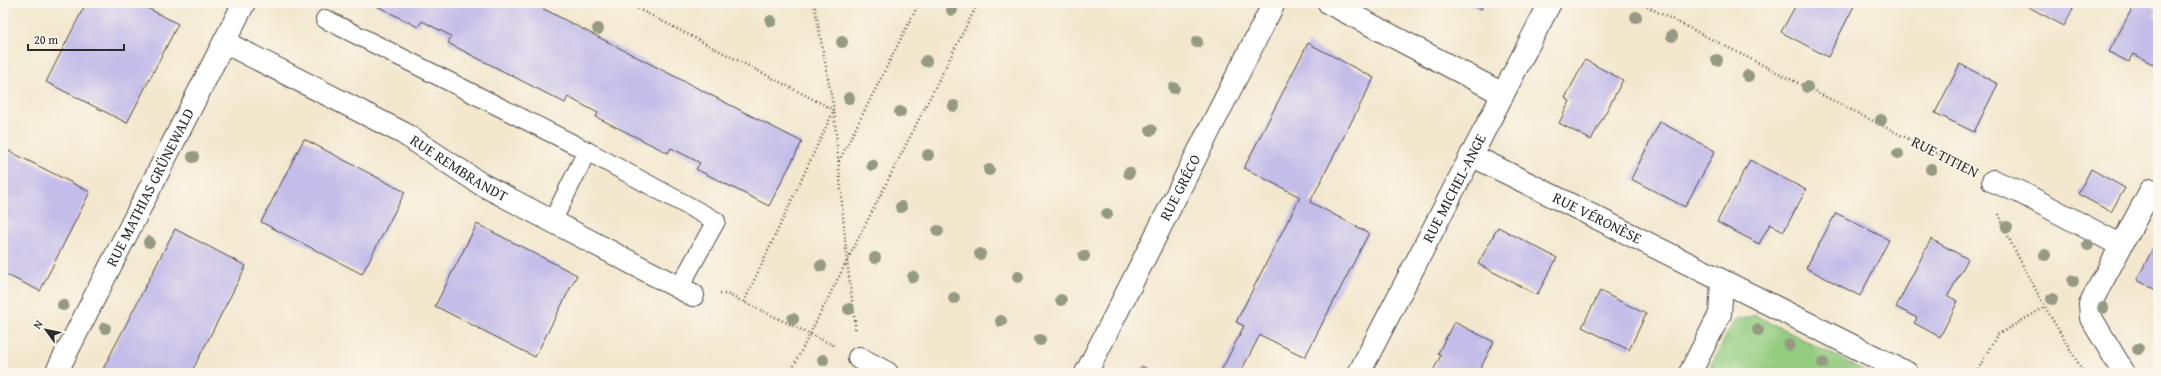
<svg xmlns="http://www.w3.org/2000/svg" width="2161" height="376" font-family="'Gentium Book Plus',serif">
<rect width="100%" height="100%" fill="#fbf7ec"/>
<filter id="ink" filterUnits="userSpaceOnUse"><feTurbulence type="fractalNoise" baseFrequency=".025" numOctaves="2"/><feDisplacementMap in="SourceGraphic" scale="8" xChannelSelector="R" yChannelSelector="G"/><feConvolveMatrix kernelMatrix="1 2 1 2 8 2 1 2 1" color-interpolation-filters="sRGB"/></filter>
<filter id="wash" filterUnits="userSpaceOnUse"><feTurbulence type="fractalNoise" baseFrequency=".012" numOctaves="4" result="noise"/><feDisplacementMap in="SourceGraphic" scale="16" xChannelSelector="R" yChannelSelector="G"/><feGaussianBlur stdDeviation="0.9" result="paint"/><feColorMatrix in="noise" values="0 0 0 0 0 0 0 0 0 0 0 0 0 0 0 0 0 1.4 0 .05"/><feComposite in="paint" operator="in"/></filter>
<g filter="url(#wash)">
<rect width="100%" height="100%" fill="#f3e7ce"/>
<!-- green -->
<polygon fill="#93cc7f" stroke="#5f7c55" points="1755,315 1869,373 1707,373 1734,321"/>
<g id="blocks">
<!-- building -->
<g fill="#c4bde9">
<polygon points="86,3 138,3 178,24 127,123 46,82"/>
<polygon points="371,3 532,3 802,142 769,206 696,169 700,163 687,156 671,148 668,153 596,117 598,113 568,97 565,103 448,43 451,36 422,21 418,27"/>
<polygon points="1468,3 1484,3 1481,9"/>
<polygon points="1797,3 1848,3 1854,6 1828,57 1781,32"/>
<polygon points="2029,3 2076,3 2064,26 2027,6"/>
<polygon points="2135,3 2146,3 2157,9 2154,16 2158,18 2158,67 2134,54 2129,62 2109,52"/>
<polygon points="1308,43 1374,78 1310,202 1369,233 1305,357 1260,335 1240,373 1220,373 1244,326 1236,322 1300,197 1244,168"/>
<polygon points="1585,60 1623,80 1591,140 1559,123 1570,101 1565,98"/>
<polygon points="1960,64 1998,84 1974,132 1935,113"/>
<polygon points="1660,122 1715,151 1685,207 1631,179"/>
<polygon points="304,139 405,192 362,274 261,222"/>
<polygon points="9,151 90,192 40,291 3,273 3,162"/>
<polygon points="1750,160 1806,190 1784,231 1770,224 1759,244 1717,222"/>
<polygon points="2091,169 2125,188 2111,212 2078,194"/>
<polygon points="1836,213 1889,240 1860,296 1806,268"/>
<polygon points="477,224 577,275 535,357 435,306"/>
<polygon points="1498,227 1557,258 1537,295 1478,264"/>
<polygon points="175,229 246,266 191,373 101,373"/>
<polygon points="1931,239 1968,259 1948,296 1958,301 1940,337 1914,323 1917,318 1896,307"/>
<polygon points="2158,245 2158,291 2137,280 2153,248 2156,249"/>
<polygon points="1600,291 1646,314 1629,350 1582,327"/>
<polygon points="1454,322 1494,342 1478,373 1432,373 1441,355 1438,353"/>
<polygon points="1142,366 1154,373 1138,373"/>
</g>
</g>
</g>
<g filter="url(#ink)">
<use href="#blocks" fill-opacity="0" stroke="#494743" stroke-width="1"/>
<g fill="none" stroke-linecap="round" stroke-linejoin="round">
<!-- lane casing -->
<g stroke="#494743" stroke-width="20">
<g id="lane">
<polyline points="325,19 587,151 716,221 679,288"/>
<polyline points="552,222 587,151"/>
</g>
</g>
<!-- street casing -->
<g stroke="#494743" stroke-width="24">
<g id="street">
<polyline points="1329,3 1503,94"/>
<path id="s1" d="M224,42L403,133L481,184L693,295"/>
<path id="s2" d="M1471,155L1907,373"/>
<polyline points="1993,181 2020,192 2120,245"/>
<polyline points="859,358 887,373"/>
<path id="s3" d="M56,373L244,3"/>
<path id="s4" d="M1086,373L1274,3"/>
<path id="s5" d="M1359,373L1550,3"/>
<polyline points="1690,373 1720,314 1722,282"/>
<polyline points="2124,373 2091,318 2090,304 2151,190"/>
</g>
</g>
<!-- path -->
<g stroke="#494743" stroke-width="2.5" stroke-dasharray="1 3" stroke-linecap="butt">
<polyline points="627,3 834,110 744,302"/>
<polyline points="814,3 834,110 847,261 856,332"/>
<polyline points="1640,3 1968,169"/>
<polyline points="637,8 640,3"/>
<polyline points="839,161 919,3"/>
<polyline points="1999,214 2012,245 2045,307 2084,373"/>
<polyline points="720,294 727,294 835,346"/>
<polyline points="790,373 978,3"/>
<polyline points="1976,373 1997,335 2045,307"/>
</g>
<!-- lane -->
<use href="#lane" stroke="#fff" stroke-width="18"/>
<!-- street -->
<use href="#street" stroke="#fff" stroke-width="22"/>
</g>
<!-- trees -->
<g fill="#969a82">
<circle cx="952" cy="10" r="6"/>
<circle cx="1636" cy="17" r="6"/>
<circle cx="771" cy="21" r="6"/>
<circle cx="598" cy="29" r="6"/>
<circle cx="1672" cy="36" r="6"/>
<circle cx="842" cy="42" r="6"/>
<circle cx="1197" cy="42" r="6"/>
<circle cx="1717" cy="60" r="6"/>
<circle cx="926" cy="61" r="6"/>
<circle cx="1748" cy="76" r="6"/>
<circle cx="1807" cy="87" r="6"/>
<circle cx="1174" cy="88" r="6"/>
<circle cx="849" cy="98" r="6"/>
<circle cx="954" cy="106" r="6"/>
<circle cx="900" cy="112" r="6"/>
<circle cx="1881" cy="120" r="6"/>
<circle cx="1151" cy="130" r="6"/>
<circle cx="1898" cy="154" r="6"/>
<circle cx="928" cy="155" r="6"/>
<circle cx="193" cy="157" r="6"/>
<circle cx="872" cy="165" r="6"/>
<circle cx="1931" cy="169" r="6"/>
<circle cx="989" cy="170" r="6"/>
<circle cx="1129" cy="173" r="6"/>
<circle cx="901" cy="207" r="6"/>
<circle cx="1107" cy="214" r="6"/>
<circle cx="2007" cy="227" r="6"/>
<circle cx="938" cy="231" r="6"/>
<circle cx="149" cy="242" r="6"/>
<circle cx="2088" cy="245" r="6"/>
<circle cx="980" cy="254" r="6"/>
<circle cx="2045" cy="255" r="6"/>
<circle cx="1084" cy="256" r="6"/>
<circle cx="875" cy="258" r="6"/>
<circle cx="821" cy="266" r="6"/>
<circle cx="913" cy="277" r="6"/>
<circle cx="1018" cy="277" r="6"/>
<circle cx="2073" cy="281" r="6"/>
<circle cx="954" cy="298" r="6"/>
<circle cx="2052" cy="299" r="6"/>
<circle cx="1061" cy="300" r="6"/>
<circle cx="63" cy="305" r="6"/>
<circle cx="2103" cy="308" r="6"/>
<circle cx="849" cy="309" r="6"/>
<circle cx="793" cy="319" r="6"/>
<circle cx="1001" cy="321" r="6"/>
<circle cx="105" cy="328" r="6"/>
<circle cx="1758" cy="330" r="6"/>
<circle cx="1040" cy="340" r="6"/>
<circle cx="1789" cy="345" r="6"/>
<circle cx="2138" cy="349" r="6"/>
<circle cx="823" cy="360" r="6"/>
<circle cx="1823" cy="363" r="6"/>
</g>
</g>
<g text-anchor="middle" stroke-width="3" stroke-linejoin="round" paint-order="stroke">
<!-- street labels -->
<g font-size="15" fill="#2b2b2b" stroke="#fbf7ec">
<text transform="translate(1945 157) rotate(27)" y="5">RUE TITIEN</text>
<text dy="5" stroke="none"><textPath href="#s1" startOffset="267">RUE REMBRANDT</textPath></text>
<text dy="5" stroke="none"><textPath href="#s3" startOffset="208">RUE MATHIAS GRÜNEWALD</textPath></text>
<text dy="5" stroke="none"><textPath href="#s4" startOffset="208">RUE GRÉCO</textPath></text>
<text dy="5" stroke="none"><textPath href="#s5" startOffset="208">RUE MICHEL-ANGE</textPath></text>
<text dy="5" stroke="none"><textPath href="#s2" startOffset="141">RUE VÉRONÈSE</textPath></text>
</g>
</g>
<!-- margin -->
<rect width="2161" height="376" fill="none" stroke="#fbf7ec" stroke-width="16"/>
<!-- north arrow -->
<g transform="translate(46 330) rotate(303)" stroke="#fbf7ec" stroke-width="3" paint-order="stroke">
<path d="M0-3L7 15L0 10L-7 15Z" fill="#2b2b2b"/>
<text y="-6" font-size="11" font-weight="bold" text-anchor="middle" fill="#2b2b2b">N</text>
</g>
<!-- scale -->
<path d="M28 44v6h96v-6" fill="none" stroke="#2b2b2b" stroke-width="2"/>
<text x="34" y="44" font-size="12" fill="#2b2b2b" stroke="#fbf7ec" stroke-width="3" paint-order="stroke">20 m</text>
</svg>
